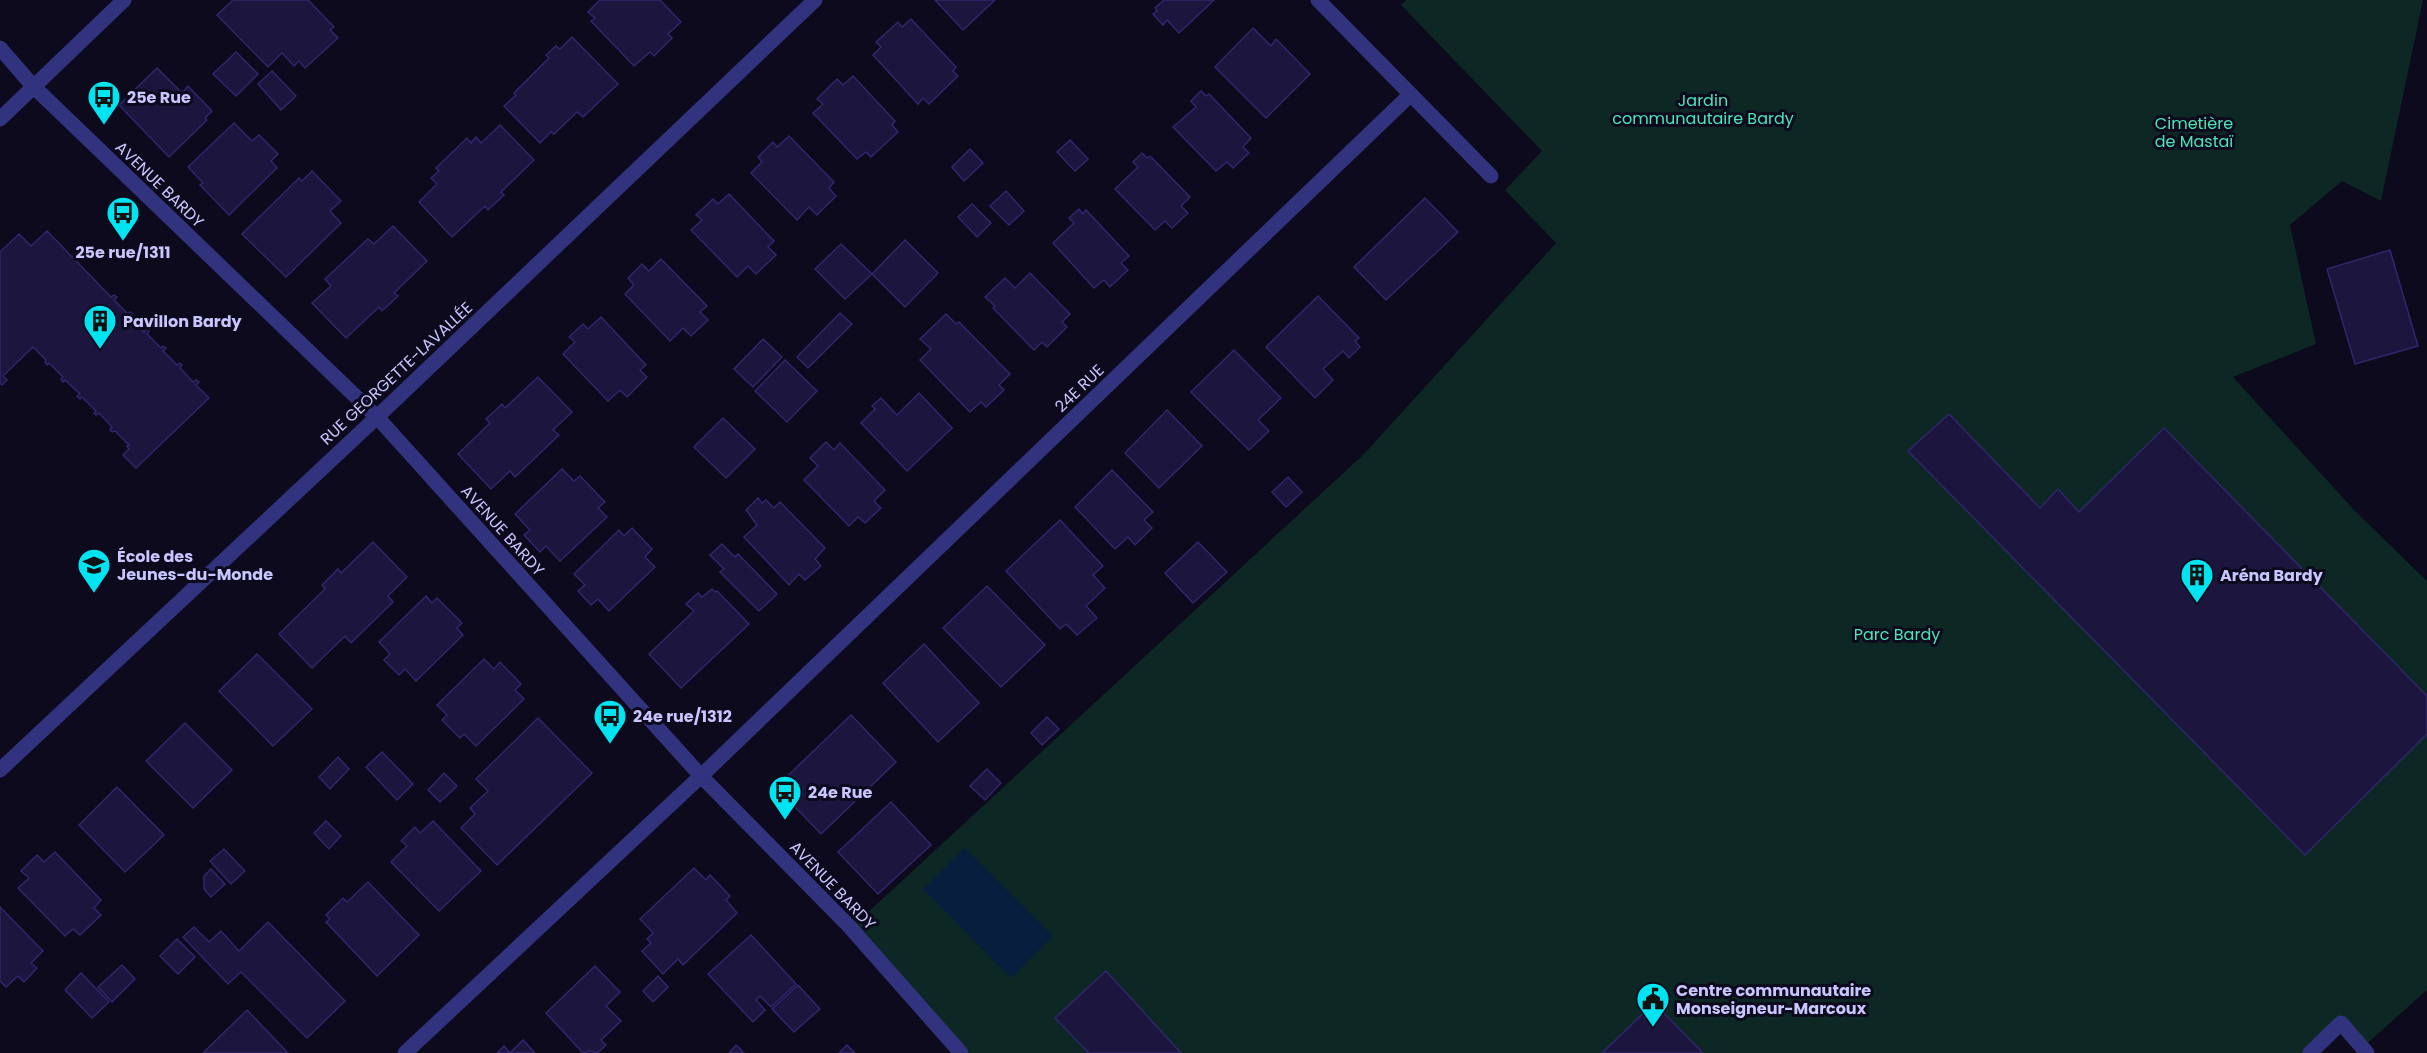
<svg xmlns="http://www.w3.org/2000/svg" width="2427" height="1053" font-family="Poppins,sans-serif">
<rect width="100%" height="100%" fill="#0c0a1c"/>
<!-- green -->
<polygon fill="#0d2725" points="1406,0 2423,0 2381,201 2342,181 2290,225 2316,344 2233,377 2355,511 2427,581 2427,990 2363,1047 2341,1024 2310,1053 961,1053 848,925 865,915 1364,454 1556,243 1505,190 1542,151 1401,5"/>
<!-- water -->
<polygon fill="#081e3e" points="965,848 1053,936 1011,978 923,889"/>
<!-- building -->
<g fill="#1c153e" stroke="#30266c" stroke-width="1.5">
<polygon points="233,0 308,0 334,27 330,30 338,38 305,68 299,61 294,66 282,53 268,67 217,15"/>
<polygon points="600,0 660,0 681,22 668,34 672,38 654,56 650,52 634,66 591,21 595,18 588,12"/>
<polygon points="935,0 995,0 963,30"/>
<polygon points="1164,0 1214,0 1179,33 1167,20 1163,25 1153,14 1157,11 1155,8"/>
<polygon points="911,19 956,67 953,71 958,76 929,104 923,98 918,104 873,55 881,47 876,42 898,22 902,27"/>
<polygon points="1253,28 1271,46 1276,39 1310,74 1266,118 1215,67"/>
<polygon points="572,37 618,84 583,117 577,112 554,134 551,132 540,143 504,106 516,95 514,93 549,58 546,55 556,46 560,49"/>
<polygon points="236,52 258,74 236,96 213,74"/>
<polygon points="157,68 182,93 188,86 212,111 205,118 207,120 169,157 119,105"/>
<polygon points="272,71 296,96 281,110 258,84"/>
<polygon points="853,76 895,121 892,125 898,132 871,157 866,152 857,159 813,113 823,104 817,99 837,79 843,85"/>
<polygon points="1201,91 1206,96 1209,94 1251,138 1243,147 1249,153 1233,168 1227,162 1216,171 1173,127 1196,107 1191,101"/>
<polygon points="234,123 252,141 259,135 278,154 271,161 277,168 229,215 200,185 203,183 188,167"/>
<polygon points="500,125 534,160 501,192 504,195 488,210 485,206 452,237 419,202 437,184 431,178 439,171 436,168 467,138 471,143 476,137 481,143"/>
<polygon points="789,136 834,182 829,188 836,196 817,215 809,207 797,220 751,173 762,162 758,157 773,142 777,147"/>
<polygon points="1070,140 1088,159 1075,171 1057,152"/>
<polygon points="970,149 983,163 964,181 952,167"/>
<polygon points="1142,153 1147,158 1150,156 1190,197 1181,206 1188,213 1172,228 1165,221 1155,230 1115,189 1138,167 1133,162"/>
<polygon points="312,171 341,201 330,211 341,223 286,277 242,234 299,178 302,181"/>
<polygon points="1006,191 1024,211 1009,225 990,206"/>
<polygon points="729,194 774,241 768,247 776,255 756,274 748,266 737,277 691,230 702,220 696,215 713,199 718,204"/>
<polygon points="1425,198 1458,232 1386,300 1354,267"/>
<polygon points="972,204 991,223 977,237 958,217"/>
<polygon points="1079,209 1083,214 1086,210 1129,256 1121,263 1128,270 1110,287 1104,280 1094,288 1053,243 1074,223 1069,218"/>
<polygon points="393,226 427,261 394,293 398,296 382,311 379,307 346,338 312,303 331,286 325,279 368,239 374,244"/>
<polygon points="47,231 111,297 114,295 117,297 114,300 128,314 130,312 133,314 130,317 144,332 147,328 149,331 147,334 161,348 163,346 166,348 163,351 177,365 180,363 182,365 180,368 193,382 196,380 199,382 196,385 209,398 136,468 123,455 129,449 127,446 129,445 115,431 112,432 110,430 112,427 99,413 96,415 94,413 96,411 82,397 80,399 77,396 80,394 65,380 63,382 61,379 63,377 49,363 47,365 45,362 46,360 33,347 3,376 7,380 2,385 0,383 0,252 19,234 31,246"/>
<polygon points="905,240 938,273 905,307 872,274"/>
<polygon points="841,244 872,274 845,299 815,269"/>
<polygon points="2390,250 2418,346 2355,364 2327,269"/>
<polygon points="661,259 707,306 700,312 708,320 691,336 683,328 670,341 625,294 634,285 628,278 642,264 649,271"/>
<polygon points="1030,273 1070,314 1062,322 1067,327 1047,347 1042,342 1034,350 993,308 995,306 985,297 1005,278 1015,288"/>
<polygon points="1318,296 1359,338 1355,341 1360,347 1349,358 1343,351 1323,369 1333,380 1315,398 1266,347"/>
<polygon points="840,313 852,324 808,368 797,357"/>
<polygon points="946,314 956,324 959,322 1010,374 999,385 1004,390 986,407 981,402 970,412 920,360 931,349 920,339"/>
<polygon points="601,317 646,365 640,370 647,377 627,397 620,390 608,401 563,354 575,342 569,337 583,324 588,329"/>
<polygon points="763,339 782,357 753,387 734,369"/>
<polygon points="1234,350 1281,398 1258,420 1269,431 1249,450 1191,392"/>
<polygon points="785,360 817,391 787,422 755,391"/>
<polygon points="538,377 572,412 553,430 559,435 515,477 510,471 491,489 458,454 490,423 486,419 502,404 505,408"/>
<polygon points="919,393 952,428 907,471 861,423 875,409 872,406 881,398 897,415"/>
<polygon points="1167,410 1202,446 1159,488 1125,453"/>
<polygon points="1949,414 2040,508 2058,489 2079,512 2164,428 2427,696 2427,734 2305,855 1908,451"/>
<polygon points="723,418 755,449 726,478 694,447"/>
<polygon points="826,442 834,450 840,443 885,490 874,501 881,508 865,523 858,517 849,526 804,480 818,466 810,458"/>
<polygon points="562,469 574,481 580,476 605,502 598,508 607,517 560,561 546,546 540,552 524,535 530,530 515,514"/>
<polygon points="1112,470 1153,512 1144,520 1152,528 1135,545 1128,537 1115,549 1075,507"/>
<polygon points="1288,477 1302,492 1286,507 1272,492"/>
<polygon points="758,498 762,503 766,500 774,508 780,502 825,548 815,559 821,566 805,580 799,574 789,585 744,537 757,525 746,510"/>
<polygon points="1060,520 1103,566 1093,575 1105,588 1086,606 1097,618 1077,635 1066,624 1060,629 1006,571"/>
<polygon points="632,528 652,549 645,557 655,567 609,611 598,599 591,605 578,591 585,585 574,574 619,530 624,536"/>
<polygon points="373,542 407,577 388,596 393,602 351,643 345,636 312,668 279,634 325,589 322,585 338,569 341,573"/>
<polygon points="1198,542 1227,572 1193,603 1165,573"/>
<polygon points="722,544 735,557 738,554 777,594 759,611 720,572 724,569 710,555"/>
<polygon points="987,586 1045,645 1001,687 943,628"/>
<polygon points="712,589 715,592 717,591 749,624 681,688 649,654 694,611 686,604 698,593 702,597"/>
<polygon points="426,596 432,603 437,598 462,623 457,628 463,635 416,681 405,669 399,675 384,660 390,654 379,642"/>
<polygon points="924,644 979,703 938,742 883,683"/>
<polygon points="257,654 312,709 273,746 219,691"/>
<polygon points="484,659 494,669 500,662 521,684 515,690 524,699 476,746 464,734 460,738 442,720 447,715 437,705"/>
<polygon points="851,715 896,762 821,834 776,787"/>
<polygon points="1047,717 1059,729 1042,745 1031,733"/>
<polygon points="538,718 592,773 497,865 461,828 475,814 470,808 488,791 476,779"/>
<polygon points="185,723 232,770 193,808 146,761"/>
<polygon points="382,752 413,784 397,800 366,767"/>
<polygon points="338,757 349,769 330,789 319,777"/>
<polygon points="987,769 1001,783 985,800 970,786"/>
<polygon points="444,773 457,786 440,802 428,790"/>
<polygon points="117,787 164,835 125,872 79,825"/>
<polygon points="891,802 931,845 878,894 838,852"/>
<polygon points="326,821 341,836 329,849 314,833"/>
<polygon points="433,821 481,871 439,911 391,862 407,846 401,841 415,827 420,833"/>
<polygon points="224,849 245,871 231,884 210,861"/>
<polygon points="55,852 101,900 94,908 101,915 80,935 73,929 65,936 18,888 29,878 21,871 37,855 44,862"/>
<polygon points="694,868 706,880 710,875 730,896 726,900 737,913 683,965 678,959 663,974 642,951 651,943 647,939 653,933 640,919"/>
<polygon points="211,869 225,884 211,897 204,889 204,876"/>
<polygon points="368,882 419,935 377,976 326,922 330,919 326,915 343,898 347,902"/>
<polygon points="0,907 43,951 31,963 37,968 24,982 18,976 6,987 0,981"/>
<polygon points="268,922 345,1001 307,1038 241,972 228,984 183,937 194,927 209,942 221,931 239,951"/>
<polygon points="751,935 796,984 771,1007 760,996 756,1000 765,1010 753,1022 708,974"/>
<polygon points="177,939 195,957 178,974 160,956"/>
<polygon points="122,965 135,979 112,1002 98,987"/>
<polygon points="595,966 620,992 606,1006 621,1021 601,1040 606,1045 597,1053 590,1051 583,1053 546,1013"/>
<polygon points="1106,971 1181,1053 1089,1053 1055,1018"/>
<polygon points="81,973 109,1002 92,1018 65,990"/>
<polygon points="658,976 668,987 653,1002 643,991"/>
<polygon points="798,985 820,1009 794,1032 772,1009"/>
<polygon points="1654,1003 1703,1053 1602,1053"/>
<polygon points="247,1010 288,1053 203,1053"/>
<polygon points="523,1040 535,1053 497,1053 504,1046 510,1053"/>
<polygon points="736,1045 744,1053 729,1053"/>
<polygon points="847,1045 855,1053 839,1053"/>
</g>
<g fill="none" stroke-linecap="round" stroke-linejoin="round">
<!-- minor -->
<g stroke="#32337e" stroke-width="15">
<polyline points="1318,0 1491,176"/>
<polyline points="0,48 33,86 377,417 701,776 848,925 961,1053"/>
<polyline points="0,119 124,0"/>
<polyline points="0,770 377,417 815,0"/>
<polyline points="405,1053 701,776 1410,95"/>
<polyline points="2310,1053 2341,1023 2367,1053"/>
</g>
</g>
<!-- icons -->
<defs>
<g id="bus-pin" transform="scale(1.725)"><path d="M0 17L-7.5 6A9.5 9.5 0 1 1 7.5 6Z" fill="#00e3f0" stroke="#0c0a1c"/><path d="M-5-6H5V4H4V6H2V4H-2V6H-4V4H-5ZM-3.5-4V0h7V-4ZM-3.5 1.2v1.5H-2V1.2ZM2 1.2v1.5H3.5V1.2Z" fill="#111"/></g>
<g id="building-pin" transform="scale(1.725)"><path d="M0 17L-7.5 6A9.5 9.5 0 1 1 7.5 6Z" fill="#00e3f0" stroke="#0c0a1c"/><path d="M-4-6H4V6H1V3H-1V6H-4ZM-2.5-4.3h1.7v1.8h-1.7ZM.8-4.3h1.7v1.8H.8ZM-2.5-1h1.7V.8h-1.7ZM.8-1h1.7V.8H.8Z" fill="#111"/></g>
<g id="school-pin" transform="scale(1.725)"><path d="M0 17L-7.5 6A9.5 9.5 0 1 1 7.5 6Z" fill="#00e3f0" stroke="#0c0a1c"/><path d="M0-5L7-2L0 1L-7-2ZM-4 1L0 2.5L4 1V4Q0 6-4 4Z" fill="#111"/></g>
<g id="civic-pin" transform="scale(1.725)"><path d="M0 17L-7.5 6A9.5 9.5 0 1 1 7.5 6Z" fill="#00e3f0" stroke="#0c0a1c"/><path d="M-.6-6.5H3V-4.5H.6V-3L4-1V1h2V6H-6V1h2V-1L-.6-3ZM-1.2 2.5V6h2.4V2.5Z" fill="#111"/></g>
</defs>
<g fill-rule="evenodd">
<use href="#bus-pin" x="104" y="97"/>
<use href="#bus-pin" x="123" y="213"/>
<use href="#building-pin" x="100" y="321"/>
<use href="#school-pin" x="94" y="565"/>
<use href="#building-pin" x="2197" y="575"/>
<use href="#bus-pin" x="610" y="716"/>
<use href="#bus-pin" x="785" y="792"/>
<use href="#civic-pin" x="1653" y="999"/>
</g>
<g text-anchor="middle" stroke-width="6" stroke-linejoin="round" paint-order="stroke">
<!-- poi labels -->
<g font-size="16" font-weight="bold" fill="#c9c5ff" stroke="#0c0a1c" text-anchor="start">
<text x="127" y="103">25e Rue</text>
<text x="123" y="258" text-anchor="middle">25e rue/1311</text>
<text x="123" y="327">Pavillon Bardy</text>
<text x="117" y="562">École des<tspan x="117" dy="18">Jeunes-du-Monde</tspan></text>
<text x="2220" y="581">Aréna Bardy</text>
<text x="633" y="722">24e rue/1312</text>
<text x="808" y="798">24e Rue</text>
<text x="1676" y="996">Centre communautaire<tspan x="1676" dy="18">Monseigneur-Marcoux</tspan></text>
</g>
<!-- park labels -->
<g font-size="16" fill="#4ce5b8" stroke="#0c0a1c">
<text x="1703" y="106">Jardin<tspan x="1703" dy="18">communautaire Bardy</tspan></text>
<text x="2194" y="129">Cimetière<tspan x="2194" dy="18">de Mastaï</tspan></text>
<text x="1897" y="640">Parc Bardy</text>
</g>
<!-- street labels -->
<g font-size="16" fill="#c9c5ff" stroke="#0c0a1c">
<text transform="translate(160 184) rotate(44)" y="6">AVENUE BARDY</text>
<text transform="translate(396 373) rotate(-43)" y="6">RUE GEORGETTE-LAVALLÉE</text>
<text transform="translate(1079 388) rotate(-44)" y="6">24E RUE</text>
<text transform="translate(503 530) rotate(48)" y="6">AVENUE BARDY</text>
<text transform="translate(833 885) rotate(46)" y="6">AVENUE BARDY</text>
</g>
</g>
</svg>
